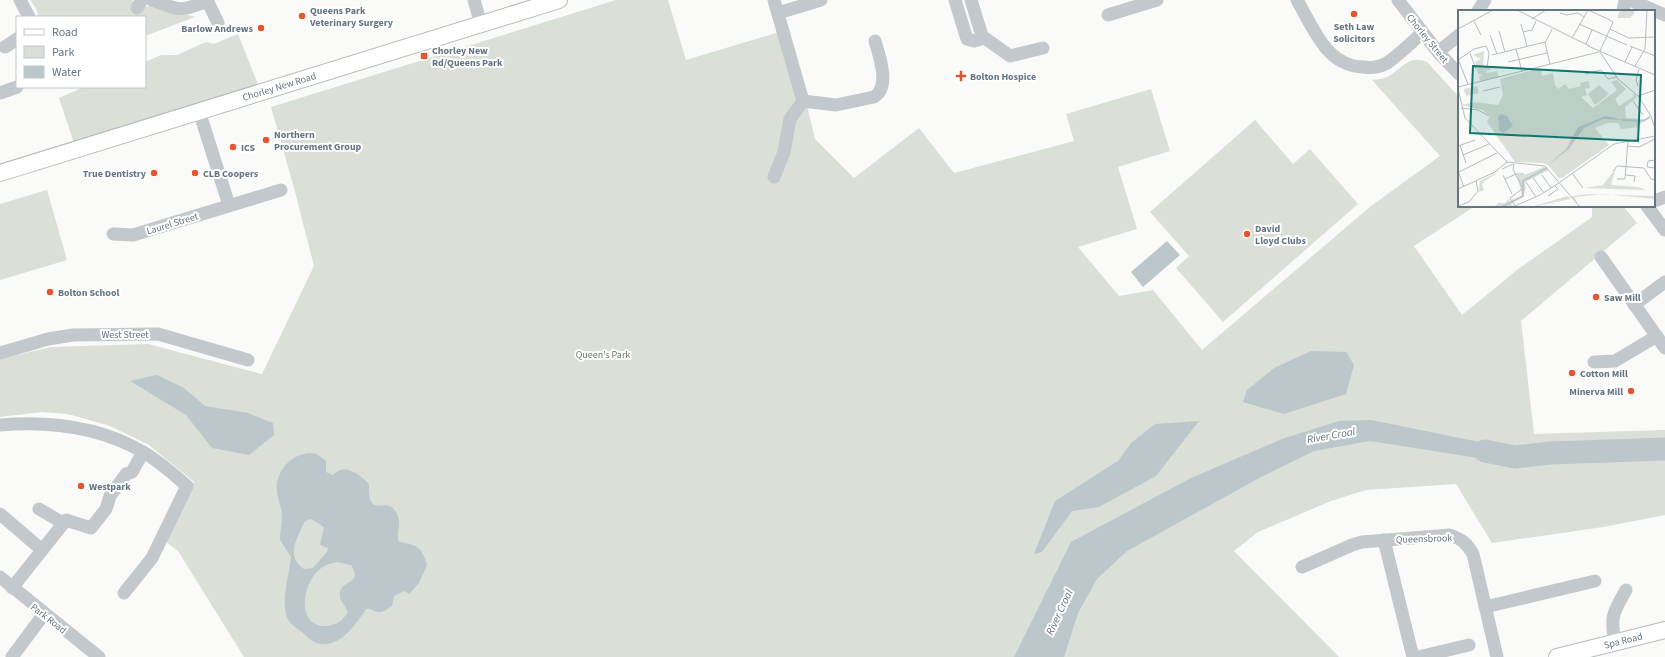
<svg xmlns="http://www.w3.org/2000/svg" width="1665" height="657" font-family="'Source Sans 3',sans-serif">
<rect width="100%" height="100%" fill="#fafaf8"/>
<!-- green -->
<g fill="#dadfd7">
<polygon points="30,0 132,0 140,10 150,5 195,17 145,36 145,17 39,17 36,8"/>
<path d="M616,0H668L686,60L789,29L815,139L854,178L919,128L954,173L1074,141L1066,114L1151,89L1170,151L1118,167L1137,229L1078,247L1119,296L1153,290L1202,350L1371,206L1440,156L1372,80C1377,79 1383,79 1387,77C1402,70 1407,54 1427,62L1459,97V206H1475L1414,246L1462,315L1517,270L1592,217V206H1623L1637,223L1521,321L1534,434L1665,430V515L1603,527L1492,543L1456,484L1366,490L1331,501L1258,532L1234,551L1339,657H244L178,551L165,541L194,482L149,445L110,426L68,414L42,412L0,417V359L51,347L148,344L262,374L314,266L294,188L271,107Z"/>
<polygon points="238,34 261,92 76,149 59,98 84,87 145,87 145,62 161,55 177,55 206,42 214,44"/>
<polygon points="1255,120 1293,164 1310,149 1358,204 1223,322 1176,268 1189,256 1150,212"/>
<polygon points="47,190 67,260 0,280 0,204"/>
</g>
<!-- water -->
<g fill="#bbc7cb" fill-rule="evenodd">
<polygon points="1167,241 1180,255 1143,287 1131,272"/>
<polygon points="1311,351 1346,352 1354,365 1346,394 1284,414 1243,402 1247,390 1274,368"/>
<polygon points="157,375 184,388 205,406 248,413 273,423 274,435 249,455 212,448 186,415 130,381"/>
<polygon points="1371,420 1499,446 1515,457 1510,463 1370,441 1314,451 1263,476 1127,551 1097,579 1078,613 1064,657 1014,657 1071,542 1191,478 1282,439 1339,421"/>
<polygon points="1199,421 1156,476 1099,507 1072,511 1042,552 1034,554 1055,501 1118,461 1131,443 1155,424"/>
<path d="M309,453L317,454L326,461V472L333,475C345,462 360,475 369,484C368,522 386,494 396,512C403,525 395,532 399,542C417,545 422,547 427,565L419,583L409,594L404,591L394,596L392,606C389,608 384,612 379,612C374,612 371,608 366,609C355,626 335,655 311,640C308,638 305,635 302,632C295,627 288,623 286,614C282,599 289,573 291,557L280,540C280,532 282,523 282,515C282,507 277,499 277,491C275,471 291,455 309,453ZM311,519L324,527L320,545L328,548L327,552L313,568L304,569C285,556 297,538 305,521ZM337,562L351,565C364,585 341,579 340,593C339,601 346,606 348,613C342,620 337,625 328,626C294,629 302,579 323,567C327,564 333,563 337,562Z"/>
</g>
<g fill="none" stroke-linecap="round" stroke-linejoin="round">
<!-- river -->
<polyline stroke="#bbc7cb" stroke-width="23" points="1485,451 1515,457 1551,453 1665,449"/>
<!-- major casing -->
<g stroke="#b5babe" stroke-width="18">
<g id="major">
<polyline points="0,173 559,0"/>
<polyline points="1557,657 1665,630"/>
</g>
</g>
<!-- minor -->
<g stroke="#c3c8cc" stroke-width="13">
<polyline points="20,0 29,17"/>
<path d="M152,0C181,11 179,12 208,1"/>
<polyline points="207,0 218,23"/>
<polyline points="474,0 481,24"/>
<polyline points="774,0 803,101 790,119 784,152 774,177"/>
<polyline points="955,0 966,36 967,39 974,41 981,39 982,36 971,0"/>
<path d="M1297,0C1313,27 1326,66 1363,67C1370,68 1380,67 1387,63C1399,55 1411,43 1422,33"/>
<polyline points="1398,0 1438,52 1459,74"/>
<polyline points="1630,0 1665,15"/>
<polyline points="137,8 142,0"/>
<polyline points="1478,11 1485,0"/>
<polyline points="1623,11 1625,0"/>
<polyline points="778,13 821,0"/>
<polyline points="1108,15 1157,0"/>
<polyline points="982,36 1010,56 1043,48"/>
<polyline points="5,47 17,39"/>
<polyline points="1438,52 1459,35"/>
<polyline points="0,93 17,87"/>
<path d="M803,101L836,105L874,97C891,87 879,55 875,41"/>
<polyline points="199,111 229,205"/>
<polyline points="1654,201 1665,197"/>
<polyline points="1647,206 1665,230"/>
<polyline points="113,234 133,235 281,190"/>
<polyline points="1601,257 1665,348"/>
<polyline points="1634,305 1665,282"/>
<polyline points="0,353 48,339 73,335 158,334 248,360"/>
<polyline points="1594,362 1615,361 1657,336"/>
<path d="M0,425C49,421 100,427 143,452C159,461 173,474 187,486L152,558L124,593"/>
<polyline points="39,509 63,523"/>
<polyline points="0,514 42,550"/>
<polyline points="1384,540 1413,657"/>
<path d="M1302,567L1352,545L1362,542L1450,535C1461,539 1467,543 1473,554L1497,657"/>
<polyline points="0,577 99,657"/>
<polyline points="12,588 66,520 91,528 106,509 110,496 126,474 132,472 143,452"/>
<polyline points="1485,607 1595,581"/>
<path d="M1615,642C1610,616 1613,613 1626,590"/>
<polyline points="12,657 44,614"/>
<polyline points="1418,657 1469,645"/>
</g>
<!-- major -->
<use href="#major" stroke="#fff" stroke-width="16"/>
</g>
<!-- markers -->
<g fill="#e4572e" stroke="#fff" stroke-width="1.5">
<circle cx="1354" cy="14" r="4"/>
<circle cx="302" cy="16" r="4"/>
<circle cx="261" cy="28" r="4"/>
<rect x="420" y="52" width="8" height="8" rx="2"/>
<path d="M959 70h4v4h4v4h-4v4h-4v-4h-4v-4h4z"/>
<circle cx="266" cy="140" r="4"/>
<circle cx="233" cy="147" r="4"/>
<circle cx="154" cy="173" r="4"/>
<circle cx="195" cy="173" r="4"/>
<circle cx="1247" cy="234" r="4"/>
<circle cx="50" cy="292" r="4"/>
<circle cx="1596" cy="297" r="4"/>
<circle cx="1572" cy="373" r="4"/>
<circle cx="1631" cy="391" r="4"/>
<circle cx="81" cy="486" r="4"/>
</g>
<g text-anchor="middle" stroke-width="4" stroke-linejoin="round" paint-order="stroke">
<!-- poi labels -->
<g font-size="10" font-weight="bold" fill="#657683" stroke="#fff" text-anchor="start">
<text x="310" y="14">Queens Park<tspan x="310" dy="12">Veterinary Surgery</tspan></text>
<text x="1354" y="30" text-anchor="middle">Seth Law<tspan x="1354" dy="12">Solicitors</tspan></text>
<text x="253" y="32" text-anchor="end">Barlow Andrews</text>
<text x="432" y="54">Chorley New<tspan x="432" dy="12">Rd/Queens Park</tspan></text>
<text x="970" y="80">Bolton Hospice</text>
<text x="274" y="138">Northern<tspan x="274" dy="12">Procurement Group</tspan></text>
<text x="241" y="151">ICS</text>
<text x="146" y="177" text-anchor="end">True Dentistry</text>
<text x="203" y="177">CLB Coopers</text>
<text x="1255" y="232">David<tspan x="1255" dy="12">Lloyd Clubs</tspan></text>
<text x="58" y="296">Bolton School</text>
<text x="1604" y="301">Saw Mill</text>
<text x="1580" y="377">Cotton Mill</text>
<text x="1623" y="395" text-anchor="end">Minerva Mill</text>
<text x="89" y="490">Westpark</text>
</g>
<!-- street labels -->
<g font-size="10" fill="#657683" stroke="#fff">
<text transform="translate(1428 38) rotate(51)" y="4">Chorley Street</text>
<text transform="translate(279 86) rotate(-17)" y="4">Chorley New Road</text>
<text transform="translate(172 223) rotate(-17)" y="4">Laurel Street</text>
<text x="125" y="338">West Street</text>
<text transform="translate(1424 538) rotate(-2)" y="4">Queensbrook</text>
<text transform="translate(49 618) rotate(38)" y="4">Park Road</text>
<text transform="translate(1623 640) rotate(-14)" y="4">Spa Road</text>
</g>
<!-- park labels -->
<g font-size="10" fill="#687a64" stroke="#fff">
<text x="603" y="358">Queen's Park</text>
</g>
<!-- water labels -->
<g font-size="11" font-style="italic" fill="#60757c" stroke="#fff">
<text transform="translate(1331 435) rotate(-10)" y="4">River Croal</text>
<text transform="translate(1059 612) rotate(-65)" y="4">River Croal</text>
</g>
</g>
<!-- overview -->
<g transform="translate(1458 10)">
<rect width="197" height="197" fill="#fafaf8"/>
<path d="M162,0H176V4L172,8H159ZM26,41L25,56L35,59L28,61L29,63L39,61L41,67L22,72L21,66L25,65L20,64L17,52L23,49L15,45ZM82,58L84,66L95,63L97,75L100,79L107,74L111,79L123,76L122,73L131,71L132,78L127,79L129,85L123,87L135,98L159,80L153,72L159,70L168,79L157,89L161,96L175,87V83L179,87L167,97L168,108L186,109L181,117L163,119L160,113H150L137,118L151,135L104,168H101L91,156L85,153L57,152L29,112L32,106L24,100L3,95L18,92L40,95L45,85L42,69ZM141,75L151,84L137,95L130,84ZM19,76L21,83L8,86L6,79ZM86,157L91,160L67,172L68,178L65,186L54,191L64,186L59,165H66ZM158,158L153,175L180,177L188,180L126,178L145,175ZM42,161L27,171L24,175L26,180L21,182L22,171ZM132,184L197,186V189L146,184L117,187L119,193L113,186ZM110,186L113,189L74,197L93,191ZM51,189L55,197H36L40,193H47Z" fill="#dadfd7"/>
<path d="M43,104L49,106L55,116L45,123L41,120L40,107ZM148,106L166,110L145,109L126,118L111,139L90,155L108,139L120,117Z" fill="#bbc7cb"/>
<path fill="none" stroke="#bbc7cb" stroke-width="2" d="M164,110L185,111L192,107M44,197L65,186V171L89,158"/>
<path fill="none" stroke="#b5bdc2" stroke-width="1" d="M59,0L119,30M102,3L108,5L120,3L126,7M74,9L88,0M16,11L23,25M63,14L69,36M121,14L169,35M0,19L35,0M152,19L171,28L197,27M41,21L47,42M65,22L74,20L78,11M32,25L39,44M114,28L130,0L150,9L155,12L142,41M119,30L132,36M128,34L134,20M130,36L197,65M172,36L197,46M58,39L64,61M142,42L160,69L180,86L193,106L197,119M12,43L18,59M34,45L87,32M0,49L10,74M0,50L16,39L28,36L31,43L29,58M50,52L89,43M167,52L174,37M92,54L87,33L94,19M177,56L187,39L189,0M127,64L143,60L150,69L159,67M180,76L178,70L181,59M0,77L141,42M0,79L7,108L49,152M25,81L42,77M180,86L197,80M175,91L185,105M3,98L20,100L31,106M2,135L8,153M0,136L17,130M169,136L181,137L197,129M5,145L31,134M197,150L190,151L189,157L197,158M56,154L55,159L64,177M44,159L55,154M0,161L6,177M155,161L159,156L186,158L193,169L197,170M1,162L39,143M37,162L49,152L87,156L122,197M114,163L125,178M45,165L54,184M84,165L93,178M168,165L177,166L176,172M75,168L86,183M47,169L58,164H66M159,169H167L170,131M68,172L78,187M102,172L156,134L197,126M0,179L37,162M64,179L52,188L57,196L82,185L101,173M90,186L100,179L97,176M0,196L11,192L20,181L18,171M167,197H185"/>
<path fill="#0f766e" fill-opacity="0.15" stroke="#0f766e" stroke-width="2" d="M15,56L183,65L180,131L12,123Z"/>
<rect width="197" height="197" fill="none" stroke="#657683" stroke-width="2"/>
</g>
<!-- legend -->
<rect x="16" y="16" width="130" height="72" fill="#ffffff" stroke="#c1c8cd"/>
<rect x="24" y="29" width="20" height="6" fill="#ffffff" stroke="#c1c8cd"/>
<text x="52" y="36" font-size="12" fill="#657683">Road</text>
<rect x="24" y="46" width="20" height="12" fill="#dadfd7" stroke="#c1c8cd"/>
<text x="52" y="56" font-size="12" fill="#657683">Park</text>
<rect x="24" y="66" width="20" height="12" fill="#bbc7cb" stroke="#c1c8cd"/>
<text x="52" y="76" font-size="12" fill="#657683">Water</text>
</svg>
